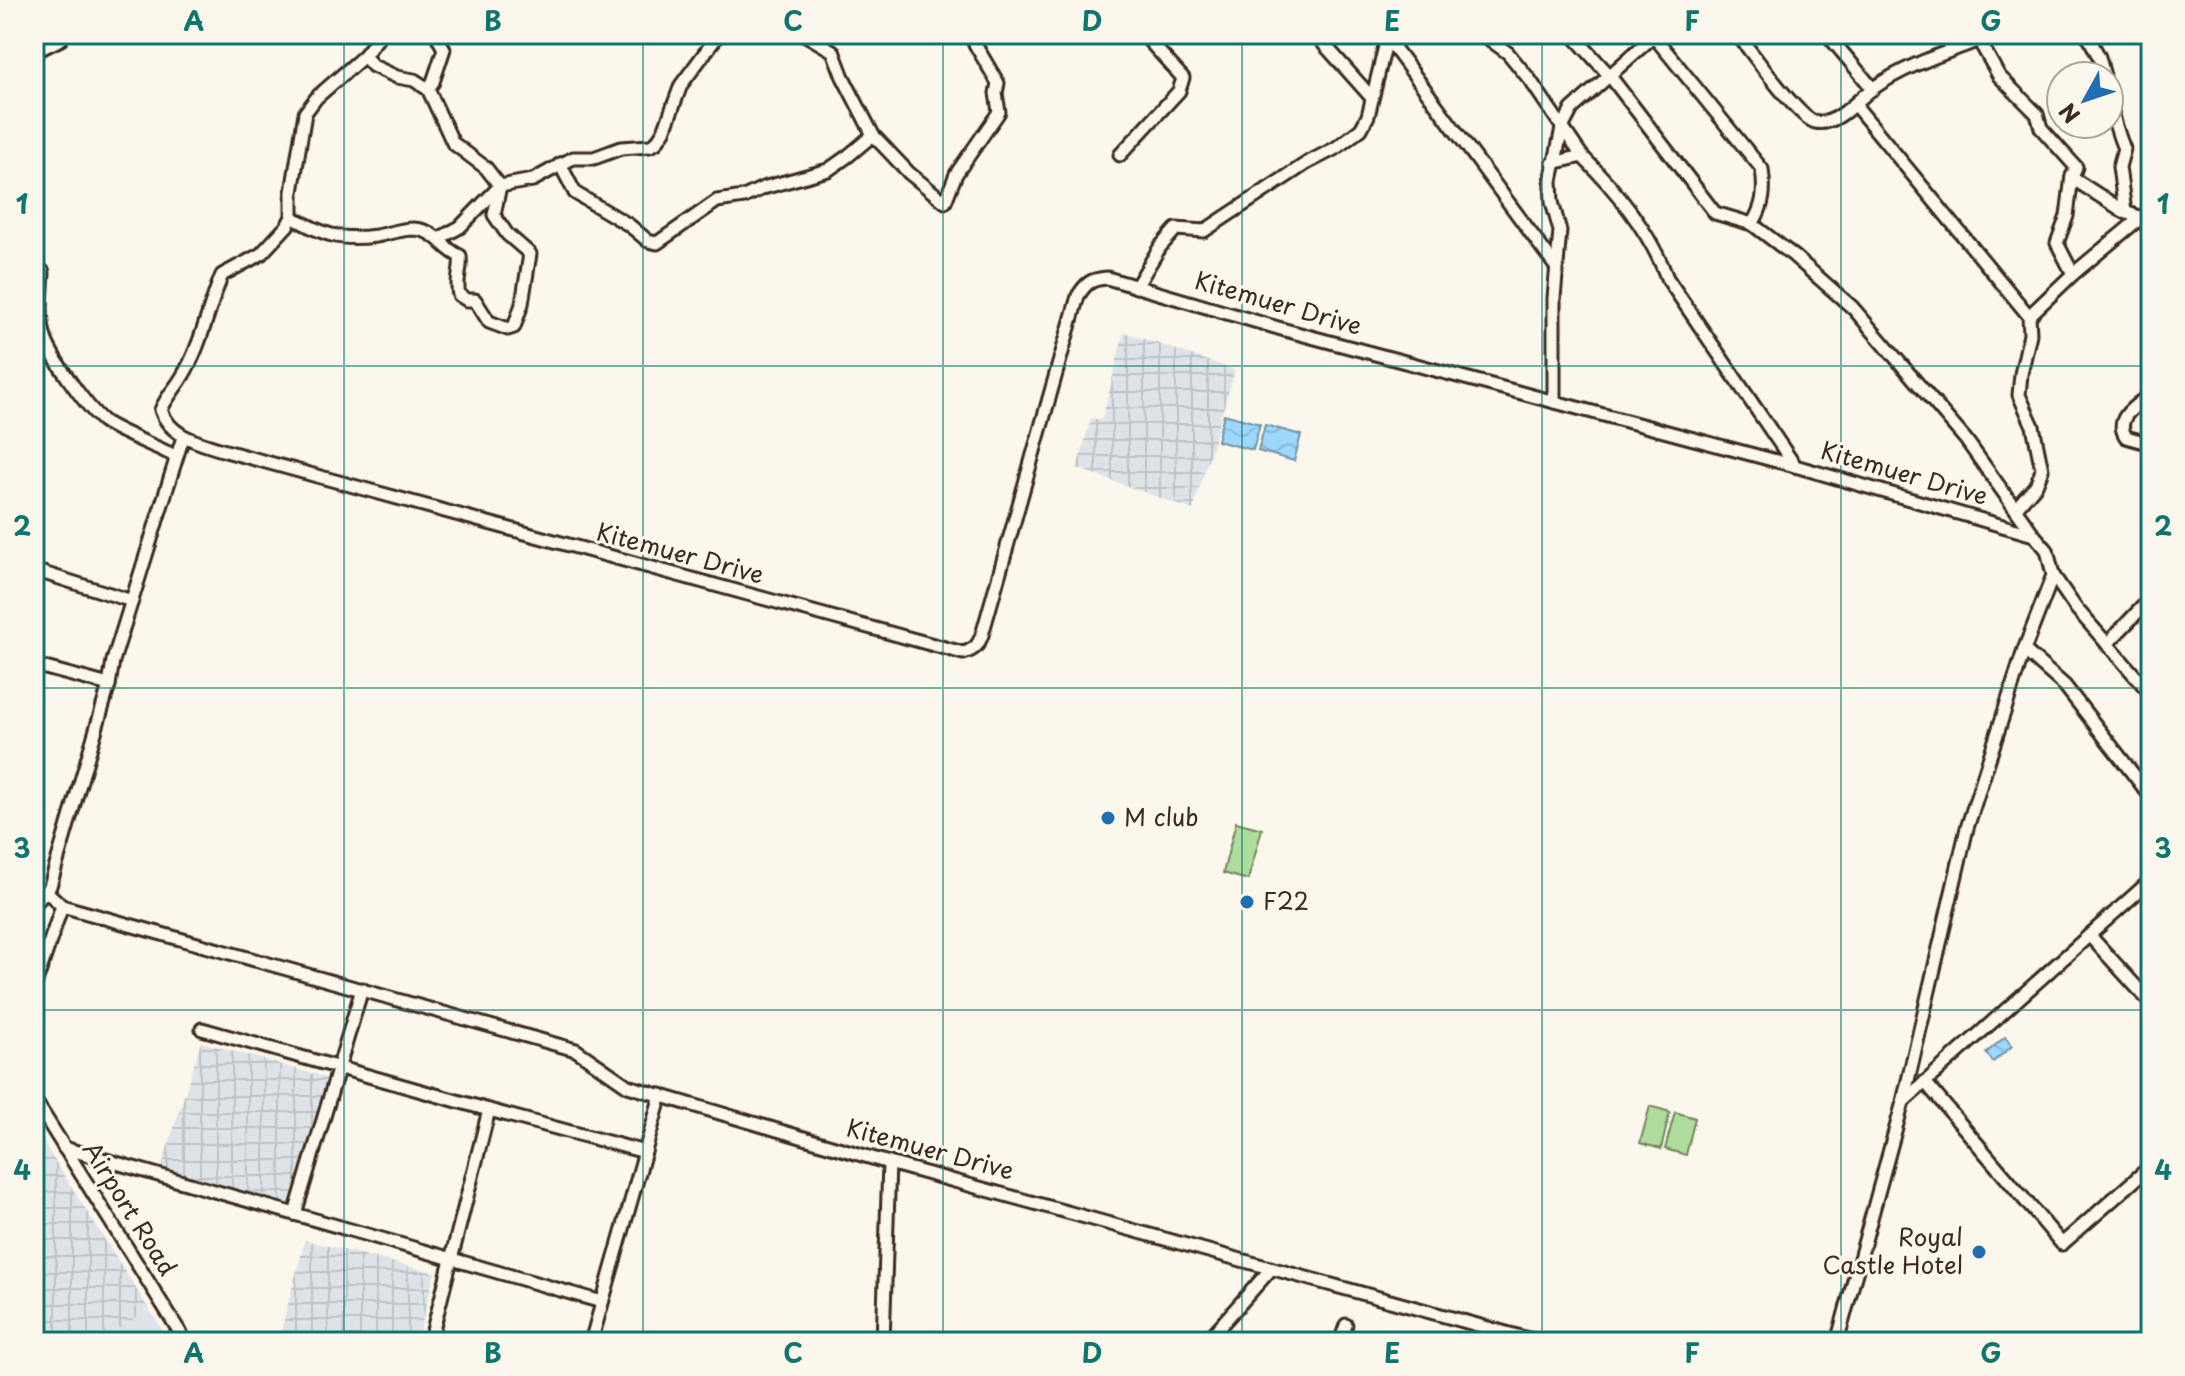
<svg xmlns="http://www.w3.org/2000/svg" width="2185" height="1376" font-family="'Playpen Sans',sans-serif">
<defs>
<pattern id="industrial-grid" width="8" height="8" patternUnits="userSpaceOnUse" patternTransform="scale(2)"><rect width="8" height="8" fill="#dee3e9"/><path d="M0 4h8M4 0v8" fill="none" stroke="#bfc3c7"/></pattern>
<pattern id="water-waves" width="16" height="10" patternUnits="userSpaceOnUse" patternTransform="scale(2)"><rect width="16" height="10" fill="#9cd7fc"/><path d="M0 5q4-4 8 0t8 0" fill="none" stroke="#87b9d8"/></pattern>
</defs>
<rect width="100%" height="100%" fill="#fbf7ec"/>
<filter id="ink" filterUnits="userSpaceOnUse"><feTurbulence type="fractalNoise" baseFrequency=".0125" numOctaves="2"/><feDisplacementMap in="SourceGraphic" scale="16" xChannelSelector="R" yChannelSelector="G"/><feConvolveMatrix kernelMatrix="1 2 1 2 8 2 1 2 1" color-interpolation-filters="sRGB"/></filter>
<g filter="url(#ink)">
<!-- built -->
<g fill="#dee3e9">
<polygon points="34,1309 52,1342 34,1342"/>
<polygon points="149,1309 170,1342 99,1342"/>
</g>
<!-- industrial -->
<g fill="url(#industrial-grid)">
<polygon points="1124,332 1235,370 1193,510 1077,468 1091,418 1102,420"/>
<polygon points="201,1042 328,1078 295,1206 160,1172"/>
<polygon points="34,1128 149,1309 99,1342 52,1342 34,1309"/>
<polygon points="305,1240 435,1273 417,1342 278,1342"/>
</g>
<!-- grass -->
<g fill="#aedd9d" stroke="#74845e" stroke-width="2">
<polygon points="1236,822 1262,829 1248,880 1223,873"/>
<polygon points="1650,1106 1670,1112 1661,1149 1640,1143"/>
<polygon points="1675,1112 1695,1118 1686,1155 1665,1149"/>
</g>
<!-- water -->
<g fill="url(#water-waves)" stroke="#7592a3" stroke-width="2">
<polygon points="1224,414 1260,424 1253,450 1217,441"/>
<polygon points="1265,425 1301,435 1294,461 1258,451"/>
<polygon points="2005,1037 2012,1046 1993,1062 1986,1053"/>
</g>
<g fill="none" stroke-linecap="round" stroke-linejoin="round">
<!-- minor casing -->
<g stroke="#3b2a1e" stroke-width="17">
<g id="minor">
<path d="M381,34L364,56L317,97L305,113L292,192V217L287,226L261,254L222,275C208,308 201,347 182,377C175,389 167,396 161,410C170,437 198,442 222,450L963,653C974,650 978,646 982,635L1078,296C1086,283 1091,279 1107,278L1285,330L1795,466L2034,535L2047,550L2053,575L2024,650L1967,828L1903,1102L1837,1342"/>
<polyline points="804,34 833,51 843,77 873,135 909,173 945,202 956,174 999,112 996,93 998,83 969,34"/>
<polyline points="1315,34 1372,98"/>
<polyline points="1482,34 1508,53 1530,80 1582,156"/>
<polyline points="1572,34 1610,76 1715,213 1752,224"/>
<path d="M1652,34L1762,169C1765,190 1764,206 1752,224L1794,256L1853,308L1966,440L2034,535"/>
<path d="M1737,34C1751,51 1798,118 1815,122C1836,127 1857,100 1872,89C1905,66 1942,54 1979,40"/>
<polyline points="1827,34 1873,89"/>
<polyline points="2087,34 2099,57 2104,76"/>
<polyline points="1976,35 1999,76 2037,114 2041,128 2076,167 2072,178 2125,212 2138,217 2151,230"/>
<polyline points="1387,38 1556,267"/>
<polyline points="34,52 61,39"/>
<polyline points="428,89 433,82 444,49 436,34"/>
<path d="M2109,99C2113,117 2117,132 2124,149L2119,167L2125,212"/>
<polyline points="1855,105 2029,316 2030,334 2021,374 2019,395 2033,426 2042,470 2036,485 2017,507"/>
<polyline points="1120,155 1179,91 1183,78 1143,34"/>
<path d="M1553,163L1582,156C1617,191 1650,231 1667,278L1795,466"/>
<polyline points="560,164 575,193 629,225 648,241 657,243 717,201 744,197 763,188 828,170 848,156 873,135"/>
<polyline points="2072,176 2067,216 2057,243 2073,274"/>
<path d="M292,217C324,235 339,241 376,236C388,234 401,229 413,229C438,230 442,249 460,256C462,271 455,280 459,295L467,300H475L489,322L508,329L514,327L522,304L530,254L507,234L494,215L500,186L486,168L453,143L428,89L414,80L397,77L373,66L364,56"/>
<polyline points="440,238 460,227 500,186 533,180 573,158 594,158 621,148 650,146 656,143 664,131 681,85 719,34"/>
<path d="M34,263L43,272C42,292 39,314 44,334C48,354 87,407 103,421C116,431 158,447 175,456"/>
<polyline points="1136,287 1160,247 1176,229 1204,231 1307,163 1336,148 1361,129 1368,116 1388,34"/>
<polyline points="2029,316 2073,274 2151,209"/>
<path d="M2151,394C2137,405 2113,418 2126,437L2151,444"/>
<polyline points="1554,402 1554,298 1560,231 1552,202 1551,181 1562,128 1572,109 1656,34"/>
<polyline points="34,570 132,601"/>
<polyline points="2053,575 2075,607 2151,694"/>
<polyline points="2107,644 2151,598"/>
<polyline points="2024,650 2065,686 2151,797"/>
<polyline points="34,665 109,685"/>
<polyline points="46,891 62,906 576,1050 628,1086 889,1163 1539,1342"/>
<polyline points="34,905 50,886 109,685 113,661 183,437"/>
<polyline points="2090,936 2151,1003"/>
<polyline points="34,988 62,906"/>
<polyline points="202,1029 489,1110 430,1342"/>
<polyline points="1925,1082 2062,1244 2151,1166"/>
<polyline points="34,1099 186,1342"/>
<polyline points="1904,1101 2151,880"/>
<polyline points="489,1110 645,1152"/>
<polyline points="64,1148 602,1302"/>
<polyline points="295,1214 362,989"/>
<polyline points="591,1342 661,1095"/>
<polyline points="883,1342 889,1163"/>
<polyline points="1206,1342 1271,1269"/>
<polyline points="1340,1342 1346,1325"/>
</g>
</g>
<!-- minor -->
<use href="#minor" stroke="#fbf7ec" stroke-width="11"/>
</g>
</g>
<!-- grid -->
<path fill="none" stroke="#0f766e" stroke-width="2" stroke-opacity="0.55" d="M344,34V1342M643,34V1342M943,34V1342M1242,34V1342M1542,34V1342M1841,34V1342M34,366H2151M34,688H2151M34,1010H2151"/>
<!-- markers -->
<g fill="#1f6fb2" stroke="#fbf7ec" stroke-width="3">
<circle cx="1108" cy="818" r="8"/>
<circle cx="1247" cy="902" r="8"/>
<circle cx="1979" cy="1252" r="8"/>
</g>
<g text-anchor="middle" stroke-width="6" stroke-linejoin="round" paint-order="stroke">
<!-- street labels -->
<g font-size="24" fill="#3b2a1e" stroke="#fbf7ec">
<text transform="translate(1278 304) rotate(16)" y="8">Kitemuer Drive</text>
<text transform="translate(1904 474) rotate(16)" y="8">Kitemuer Drive</text>
<text transform="translate(680 554) rotate(15)" y="8">Kitemuer Drive</text>
<text transform="translate(930 1150) rotate(15)" y="8">Kitemuer Drive</text>
<text transform="translate(129 1209) rotate(58)" y="8">Airport Road</text>
</g>
<!-- poi labels -->
<g font-size="24" fill="#3b2a1e" stroke="#fbf7ec" text-anchor="start">
<text x="1124" y="826">M club</text>
<text x="1263" y="910">F22</text>
<text x="1963" y="1246" text-anchor="end">Royal<tspan x="1963" dy="28">Castle Hotel</tspan></text>
</g>
</g>
<!-- margin -->
<rect width="2185" height="1376" fill="none" stroke="#fbf7ec" stroke-width="88"/>
<!-- north arrow -->
<g transform="translate(2085 100) rotate(230)"><circle r="38" fill="#fbf7ec" stroke="#aea59a" stroke-width="2"/>
<path d="M0-6L14 30L0 20L-14 30Z" fill="#1f6fb2"/>
<text y="-12" font-size="22" font-weight="bold" text-anchor="middle" fill="#3b2a1e">N</text>
</g>
<rect x="44" y="44" width="2097" height="1288" fill="none" stroke="#0f766e" stroke-width="3"/>
<g font-size="26" text-anchor="middle" font-weight="bold" fill="#0f766e">
<text x="194" y="31">A</text>
<text x="493" y="31">B</text>
<text x="793" y="31">C</text>
<text x="1092" y="31">D</text>
<text x="1392" y="31">E</text>
<text x="1692" y="31">F</text>
<text x="1991" y="31">G</text>
<text x="22" y="214">1</text>
<text x="2163" y="214">1</text>
<text x="22" y="536">2</text>
<text x="2163" y="536">2</text>
<text x="22" y="858">3</text>
<text x="2163" y="858">3</text>
<text x="22" y="1180">4</text>
<text x="2163" y="1180">4</text>
<text x="194" y="1363">A</text>
<text x="493" y="1363">B</text>
<text x="793" y="1363">C</text>
<text x="1092" y="1363">D</text>
<text x="1392" y="1363">E</text>
<text x="1692" y="1363">F</text>
<text x="1991" y="1363">G</text>
</g>
</svg>
